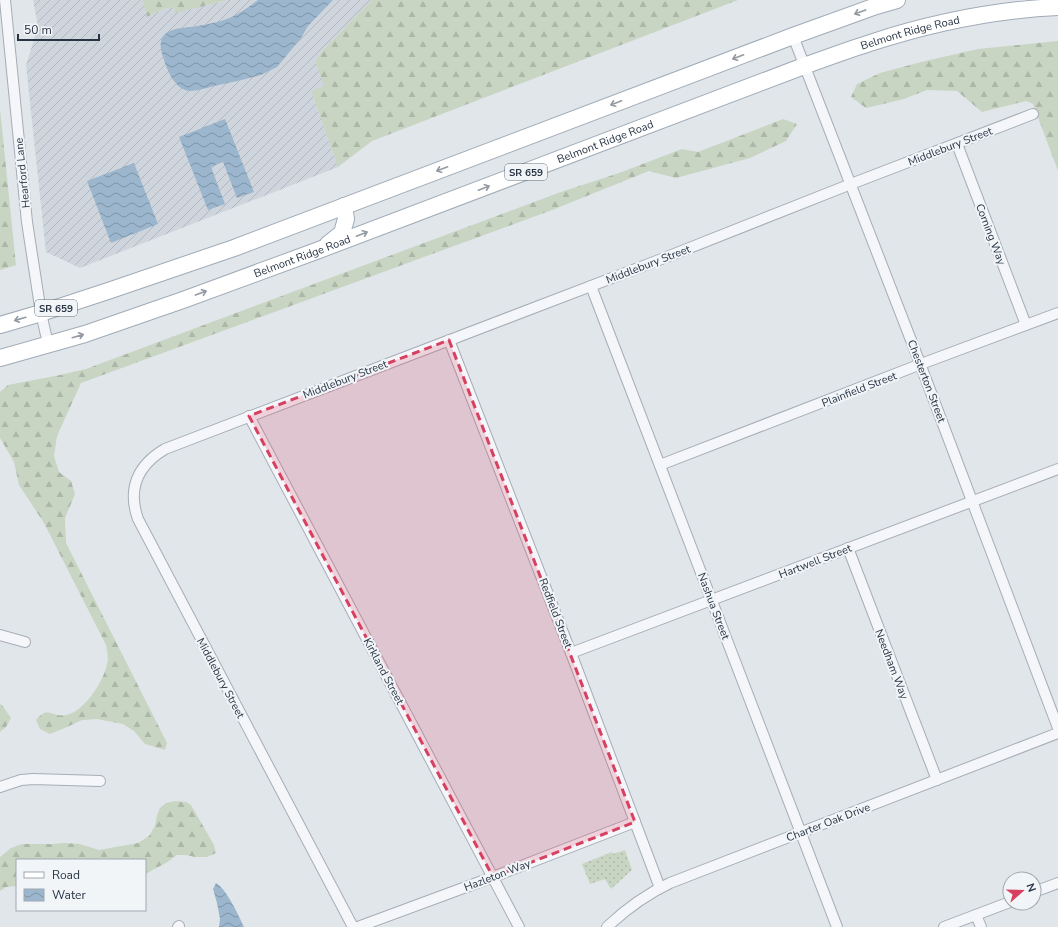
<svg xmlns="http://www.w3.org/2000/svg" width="1058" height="927" font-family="'Nunito Sans',sans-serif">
<defs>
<pattern id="industrial-furrows" width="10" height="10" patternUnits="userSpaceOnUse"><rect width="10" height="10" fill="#cfd5dd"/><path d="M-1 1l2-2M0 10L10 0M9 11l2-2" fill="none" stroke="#b2b7bf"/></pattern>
<pattern id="forest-firs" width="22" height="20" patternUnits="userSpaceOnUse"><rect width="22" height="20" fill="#c8d5c2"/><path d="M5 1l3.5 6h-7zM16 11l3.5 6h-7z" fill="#acb7a8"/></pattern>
<pattern id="park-dots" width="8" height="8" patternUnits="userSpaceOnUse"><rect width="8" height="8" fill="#c8d5c2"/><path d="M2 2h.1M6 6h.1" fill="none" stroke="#acb7a8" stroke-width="1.8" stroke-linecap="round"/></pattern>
<pattern id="water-waves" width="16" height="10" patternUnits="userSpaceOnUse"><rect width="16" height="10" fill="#9bb6cd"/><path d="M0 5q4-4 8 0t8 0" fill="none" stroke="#7e95a8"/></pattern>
</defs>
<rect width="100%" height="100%" fill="#e1e6eb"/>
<!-- industrial -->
<polygon fill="url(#industrial-furrows)" points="33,0 142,0 147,17 163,9 174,7 175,12 228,0 372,0 325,48 315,61 325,86 311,91 338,167 80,268 46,252 42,215 26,65 38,26"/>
<!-- forest -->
<g fill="url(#forest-firs)">
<polygon points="142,0 228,0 175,13 174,7 163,9 147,17"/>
<polygon points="372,0 738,0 372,141 338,167 311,91 324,86 315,61 325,48"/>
<polygon points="1058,41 1058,171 1033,104 1026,101 982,112 957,91 927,90 904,99 866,108 851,97 857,84 880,73 921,62 978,49"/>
<polygon points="0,109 16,265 0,270"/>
<path d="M783,119L797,124L786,141L750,158L676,178L649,171L552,210L81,383L57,436L54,456L59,472L71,481L75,494L65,518L66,543L167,743L165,750L145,744L134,731L123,724L97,719L82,720L67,727L50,734L40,729L36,720C49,705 51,718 66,715C84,712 104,681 107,664C109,658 107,651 106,645L44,523L19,485L14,462L0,438V392L8,385L60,375L86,369L558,193L619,173L682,149L698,152Z"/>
<polygon points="0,704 2,705 11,718 6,727 0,732"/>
<polygon points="175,801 186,802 191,805 214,845 216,853 207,857 195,857 186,855 177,855 166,863 145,874 145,860 17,860 17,886 6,887 0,891 0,857 11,848 22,844 53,844 64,843 80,844 99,850 138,843 149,836 155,826 157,815 160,808 166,803"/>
</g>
<!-- park -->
<polygon fill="url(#park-dots)" points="625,850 632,870 611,889 605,879 590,884 582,864 612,852 613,854"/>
<!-- water -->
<g fill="url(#water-waves)">
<path d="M258,0H333L308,26L301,38L277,67L261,75C245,79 230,83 214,86C206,88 197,91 190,91C187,91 183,89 181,88C170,80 166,66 162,54C160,46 159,37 168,32C176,27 188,28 197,26C224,22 236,17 258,0Z"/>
<polygon points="225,119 254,192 237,198 223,162 211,167 225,204 208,210 179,137"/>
<polygon points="134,163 158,224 111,243 87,181"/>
<path d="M216,883C226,888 239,916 244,927H219L220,919L217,903L213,889Z"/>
</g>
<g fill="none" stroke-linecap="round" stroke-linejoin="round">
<!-- street casing -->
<g stroke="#a6adb6" stroke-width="12">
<g id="street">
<polyline points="5,0 27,222 41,313 48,344"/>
<polyline points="793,36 916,353 1058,728"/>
<polyline points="957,144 1026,325"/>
<polyline points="591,286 837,927"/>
<polyline points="449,340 571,653 660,888"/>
<polyline points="249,416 519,927"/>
<polyline points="660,465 921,364 1058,313"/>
<polyline points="848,548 937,780"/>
<polyline points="0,635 25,642"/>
<polyline points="571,653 1058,469"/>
<polyline points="0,787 21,780 33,779 100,781"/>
<polyline points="1034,892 1058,883"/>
<polyline points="976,915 981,927"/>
<polyline points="178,927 179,926"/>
<path d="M353,927L138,519C127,488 138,465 165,449L659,260L851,184L1033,114"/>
<polyline points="358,927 493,877 635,822"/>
<path d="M607,927C626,909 647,894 670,883L1058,733"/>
<polyline points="944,927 1010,902"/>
</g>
</g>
<!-- primary casing -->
<g stroke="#a0abb7" stroke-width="18">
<g id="primary">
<polyline points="328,244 342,233 346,219 344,206"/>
<polyline points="0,325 41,313 111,290 234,248 793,36 876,6 897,0"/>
<path id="s1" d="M0,358L85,334L183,300L319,250L804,66C826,58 848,50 870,43C931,23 994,10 1058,7"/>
</g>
</g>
<!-- street -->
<use href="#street" stroke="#f4f6f9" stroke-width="10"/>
<!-- primary -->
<use href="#primary" stroke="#fff" stroke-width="16"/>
</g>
<!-- one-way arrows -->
<defs><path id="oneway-shaft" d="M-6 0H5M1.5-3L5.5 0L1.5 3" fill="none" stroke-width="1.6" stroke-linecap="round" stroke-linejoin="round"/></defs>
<g stroke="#949aa2">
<use href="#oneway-shaft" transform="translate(860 12) rotate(160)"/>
<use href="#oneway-shaft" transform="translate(738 57) rotate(159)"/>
<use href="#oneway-shaft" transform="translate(616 103) rotate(159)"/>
<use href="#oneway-shaft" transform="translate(442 169) rotate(159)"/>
<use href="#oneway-shaft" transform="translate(484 188) rotate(-21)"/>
<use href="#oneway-shaft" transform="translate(362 234) rotate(-21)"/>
<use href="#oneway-shaft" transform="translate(201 293) rotate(-20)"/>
<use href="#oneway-shaft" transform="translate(20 319) rotate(164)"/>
<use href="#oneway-shaft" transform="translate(78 336) rotate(-16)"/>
</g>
<!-- marked area -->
<path fill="#d64061" fill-opacity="0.2" stroke="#d64061" stroke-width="3" stroke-dasharray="8 5" stroke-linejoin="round" d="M449,340L635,822L493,877L249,416Z"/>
<g text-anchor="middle" stroke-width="4" stroke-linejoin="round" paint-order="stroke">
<!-- shield labels -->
<g fill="#f1f5f8" stroke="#646e7a" stroke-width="1">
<rect x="505" y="164" width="42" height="16" rx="3"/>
<rect x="35" y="300" width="42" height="16" rx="3"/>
</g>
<g font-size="10" font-weight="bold" fill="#283444">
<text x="526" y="176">SR 659</text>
<text x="56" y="312">SR 659</text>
</g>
<!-- street labels -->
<g font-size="11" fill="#283444" stroke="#f1f5f8">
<text dy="4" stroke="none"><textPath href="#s1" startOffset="967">Belmont Ridge Road</textPath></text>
<text dy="4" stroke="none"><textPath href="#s1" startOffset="643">Belmont Ridge Road</textPath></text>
<text transform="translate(950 146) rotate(-21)" y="4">Middlebury Street</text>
<text transform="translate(22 173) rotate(-96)" y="4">Hearford Lane</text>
<text transform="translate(991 234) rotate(69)" y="4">Corning Way</text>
<text dy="4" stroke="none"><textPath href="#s1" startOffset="319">Belmont Ridge Road</textPath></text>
<text transform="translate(648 264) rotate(-21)" y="4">Middlebury Street</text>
<text transform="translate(345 379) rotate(-21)" y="4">Middlebury Street</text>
<text transform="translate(927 381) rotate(69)" y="4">Chesterton Street</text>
<text transform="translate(859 389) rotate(-21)" y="4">Plainfield Street</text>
<text transform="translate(815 561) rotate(-21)" y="4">Hartwell Street</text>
<text transform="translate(714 606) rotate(69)" y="4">Nashua Street</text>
<text transform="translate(556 613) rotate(69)" y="4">Redfield Street</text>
<text transform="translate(892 664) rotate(69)" y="4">Needham Way</text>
<text transform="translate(384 671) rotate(62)" y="4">Kirkland Street</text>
<text transform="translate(221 678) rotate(62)" y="4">Middlebury Street</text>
<text transform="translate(828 822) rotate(-21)" y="4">Charter Oak Drive</text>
<text transform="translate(497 875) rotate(-21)" y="4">Hazleton Way</text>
</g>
</g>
<!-- legend -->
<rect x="16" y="859" width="130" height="52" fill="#f1f5f8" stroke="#a1a8b0"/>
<rect x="24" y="872" width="20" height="6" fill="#ffffff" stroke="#a1a8b0"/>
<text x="52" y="879" font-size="12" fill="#283444">Road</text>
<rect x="24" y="889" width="20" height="12" fill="url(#water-waves)" stroke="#a1a8b0"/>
<text x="52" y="899" font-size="12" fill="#283444">Water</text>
<!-- north arrow -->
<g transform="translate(1022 891) rotate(70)"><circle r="19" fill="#f1f5f8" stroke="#a1a8b0"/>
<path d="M0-3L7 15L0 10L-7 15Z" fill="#d64061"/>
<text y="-6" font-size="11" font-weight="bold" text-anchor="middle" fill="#283444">N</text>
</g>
<!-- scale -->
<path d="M18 34v6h81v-6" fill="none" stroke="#283444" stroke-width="2"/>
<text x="24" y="34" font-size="12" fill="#283444" stroke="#f1f5f8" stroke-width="3" paint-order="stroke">50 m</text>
</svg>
